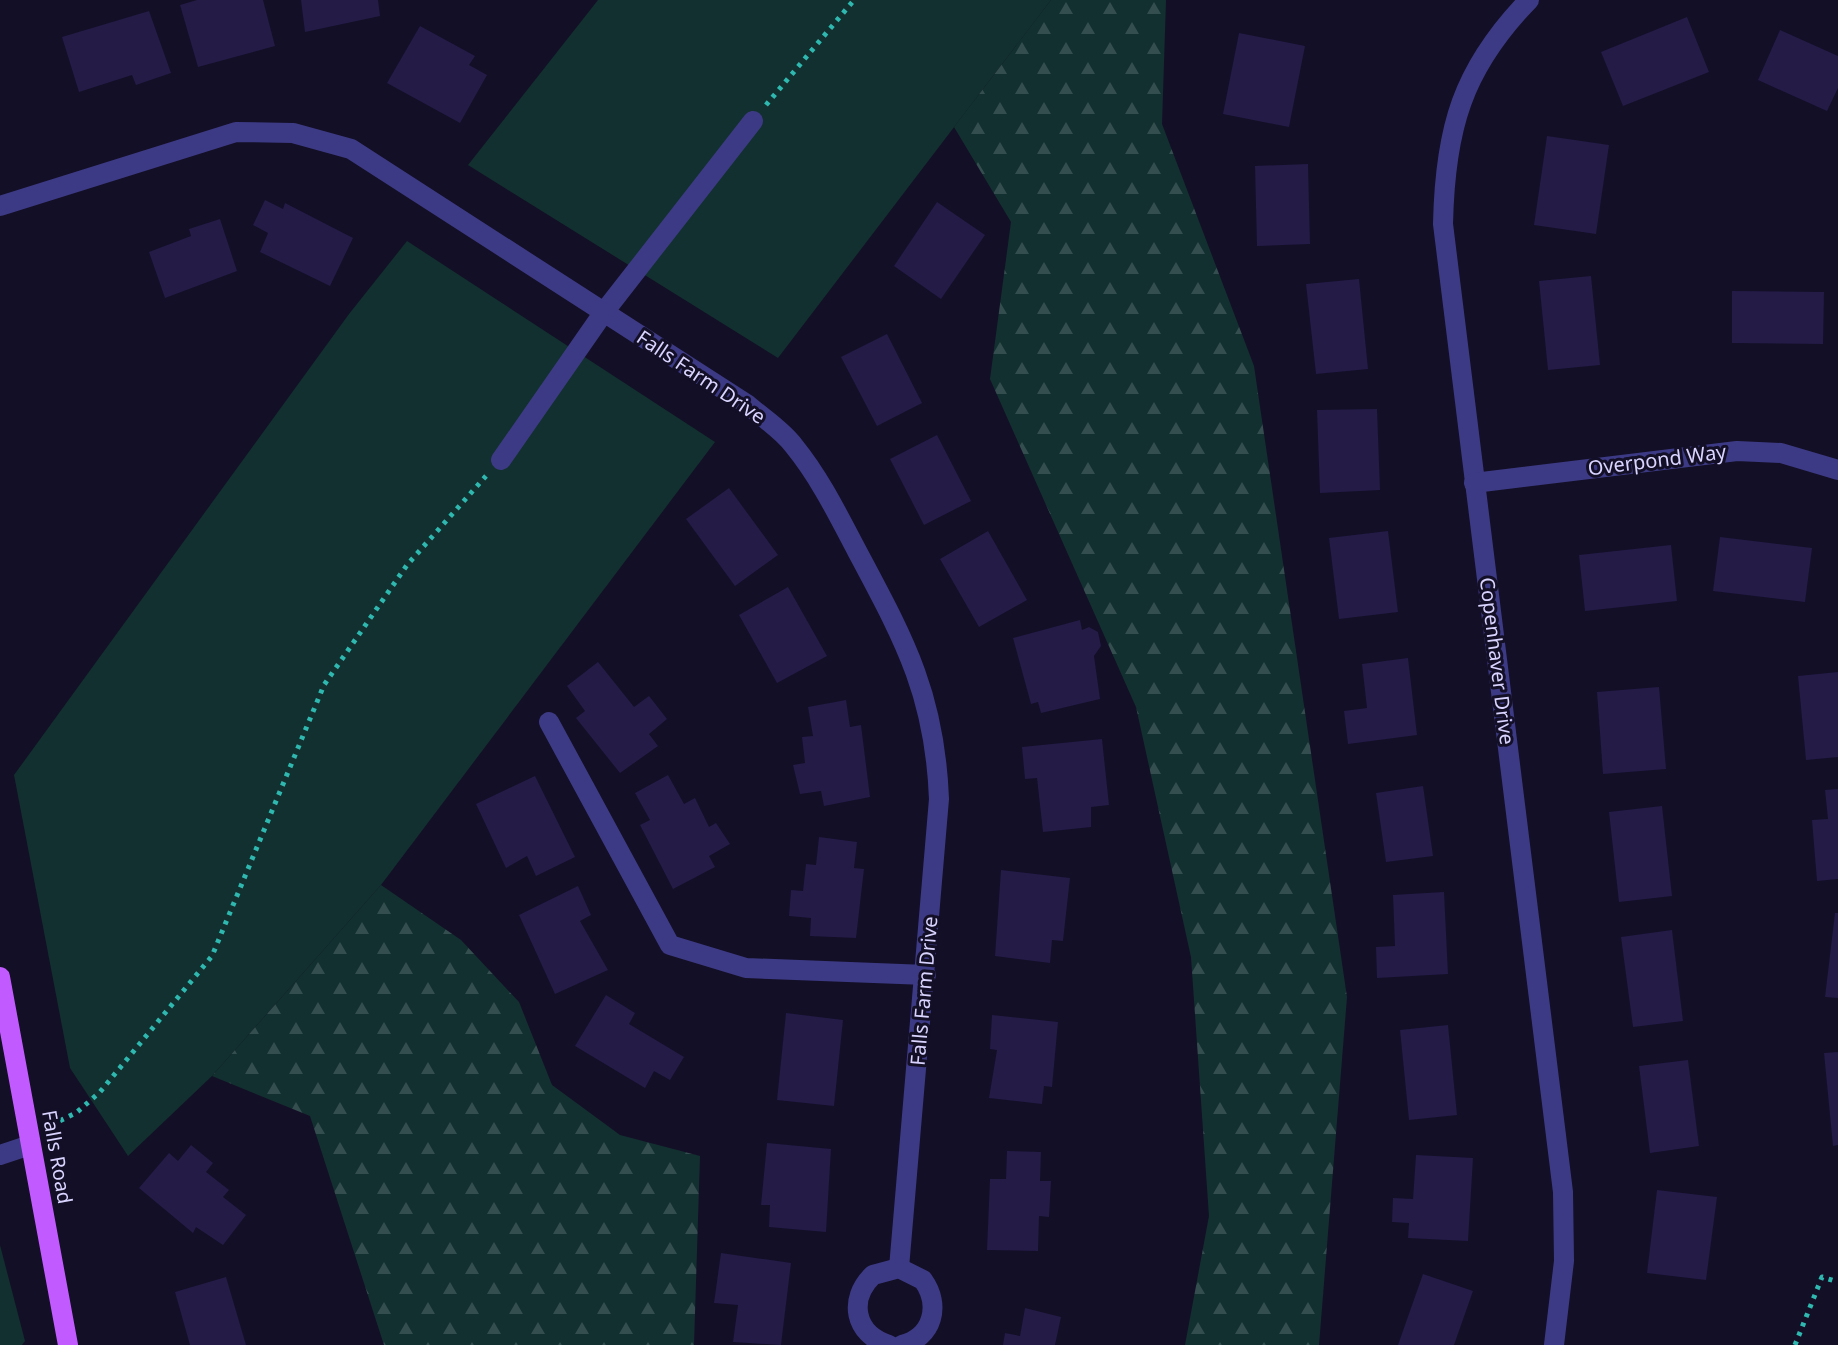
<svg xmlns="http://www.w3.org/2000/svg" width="1838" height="1345" font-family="'Noto Sans',sans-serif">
<defs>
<pattern id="forest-firs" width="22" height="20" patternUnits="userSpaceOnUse" patternTransform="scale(2)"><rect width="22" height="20" fill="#12302f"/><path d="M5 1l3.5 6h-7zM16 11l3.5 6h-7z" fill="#344d4e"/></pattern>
</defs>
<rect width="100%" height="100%" fill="#130f26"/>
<!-- green -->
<g fill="#12302f">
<polygon points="598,0 1051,0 778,358 468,165"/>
<polygon points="407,241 715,442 381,885 212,1076 128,1156 70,1068 14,775 349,314"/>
<polygon points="0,1245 25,1341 22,1345 0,1345"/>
</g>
<!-- forest -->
<g fill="url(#forest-firs)">
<polygon points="1051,0 1166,0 1162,124 1254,366 1347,997 1319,1345 1185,1345 1209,1216 1191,957 1136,707 990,379 1011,222 954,127"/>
<polygon points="381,885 461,940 519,1002 552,1085 620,1135 700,1156 694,1345 384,1345 310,1116 212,1076"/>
</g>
<!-- building -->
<g fill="#241b47">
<polygon points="197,0 263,0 275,46 198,67 180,5"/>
<polygon points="301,0 378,0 380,16 305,32"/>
<polygon points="149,11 171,73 136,85 132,75 79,92 62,37"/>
<polygon points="1687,17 1709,72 1623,106 1601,52"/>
<polygon points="420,26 475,56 469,65 487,75 460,123 387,83"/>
<polygon points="1780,30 1838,56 1838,88 1827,111 1758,80"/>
<polygon points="1239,33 1305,46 1289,127 1223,114"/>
<polygon points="1547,136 1609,145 1596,234 1534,225"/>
<polygon points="1308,164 1310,244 1257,246 1255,166"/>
<polygon points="265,200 283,209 285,203 353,238 330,286 260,252 268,233 253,225"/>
<polygon points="937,202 985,235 941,299 894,266"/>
<polygon points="220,219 237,271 165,298 149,252 191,236 189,229"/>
<polygon points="1591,276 1600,365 1548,370 1539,281"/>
<polygon points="1359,279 1368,369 1316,374 1306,284"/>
<polygon points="1732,291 1824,292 1823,344 1732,343"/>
<polygon points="887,334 922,403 877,426 841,357"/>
<polygon points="1377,409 1380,490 1320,493 1317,410"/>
<polygon points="937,435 971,501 924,525 890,459"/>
<polygon points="729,488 778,555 735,586 686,519"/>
<polygon points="988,531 1027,600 979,627 940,559"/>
<polygon points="1388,531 1398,612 1339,619 1329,538"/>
<polygon points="1720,537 1812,548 1805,602 1713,591"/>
<polygon points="1671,545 1677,601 1585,611 1579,555"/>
<polygon points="788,587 827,656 777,683 739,615"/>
<polygon points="1080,620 1082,630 1089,627 1098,632 1101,646 1094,656 1100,699 1041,713 1038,702 1031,704 1013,638"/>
<polygon points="1408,658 1417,735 1348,744 1344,711 1367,708 1362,664"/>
<polygon points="598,662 634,707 649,696 667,719 649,734 658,746 620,773 576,718 585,711 567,686"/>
<polygon points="1838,672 1838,757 1806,760 1798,676"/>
<polygon points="1659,687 1666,769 1603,774 1597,692"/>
<polygon points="846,700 850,727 861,725 870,797 824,806 821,791 800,794 793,765 805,763 802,737 813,736 808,707"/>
<polygon points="1102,739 1109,805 1091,807 1091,827 1043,832 1037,778 1025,779 1022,747"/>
<polygon points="668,775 684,804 695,798 709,827 716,823 730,844 709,856 715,867 673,889 640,825 650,820 635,793"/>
<polygon points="535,776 575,857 536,876 527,856 506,868 476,804"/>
<polygon points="1423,786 1433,856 1386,862 1376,793"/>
<polygon points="1838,789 1838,879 1817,881 1812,820 1828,819 1825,790"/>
<polygon points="1662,806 1672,896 1619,902 1609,812"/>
<polygon points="819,837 857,842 854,868 864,869 856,938 810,936 811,918 789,916 791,890 803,891 806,864 816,865"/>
<polygon points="1001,870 1070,878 1063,941 1052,940 1050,963 995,956"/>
<polygon points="578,886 591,915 580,921 608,970 555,994 519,915"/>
<polygon points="1444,892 1448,974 1377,978 1376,947 1395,946 1393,895"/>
<polygon points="1835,913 1838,913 1838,998 1825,997"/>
<polygon points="1672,930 1683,1021 1633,1027 1621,937"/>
<polygon points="606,995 635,1013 629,1024 684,1057 670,1080 654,1071 645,1088 575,1046"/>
<polygon points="786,1013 843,1020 834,1106 777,1100"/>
<polygon points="992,1015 1058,1022 1052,1087 1044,1086 1042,1104 989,1098 997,1050 990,1049"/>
<polygon points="1448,1025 1457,1115 1409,1120 1400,1030"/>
<polygon points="1838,1052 1838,1145 1833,1146 1824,1053"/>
<polygon points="1688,1060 1699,1146 1650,1153 1639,1066"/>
<polygon points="767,1143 831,1149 826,1232 769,1227 770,1205 761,1205"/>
<polygon points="191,1145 213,1163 206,1172 229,1190 223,1197 246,1215 223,1245 196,1227 193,1233 139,1188 169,1153 178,1161"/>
<polygon points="1007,1151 1041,1152 1040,1181 1051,1181 1049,1217 1039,1216 1038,1251 987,1250 990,1179 1006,1179"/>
<polygon points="1416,1155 1473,1158 1468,1241 1408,1238 1409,1223 1392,1222 1393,1198 1413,1199"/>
<polygon points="1657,1190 1717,1197 1706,1280 1647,1273"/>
<polygon points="721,1253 791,1263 781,1345 733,1342 738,1305 714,1303"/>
<polygon points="1423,1274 1473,1291 1454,1345 1398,1345"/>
<polygon points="226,1277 246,1345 190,1345 175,1292"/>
<polygon points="1025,1308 1061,1317 1055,1345 1003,1345 1005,1333 1020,1336"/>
</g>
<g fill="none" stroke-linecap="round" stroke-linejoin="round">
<!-- path -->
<g stroke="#2fb8b0" stroke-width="5" stroke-dasharray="4 6" stroke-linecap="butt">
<polyline points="766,105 854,0"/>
<polyline points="51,1125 76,1113 100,1092 212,956 324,685 407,565 486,476"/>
<polyline points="1795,1345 1822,1277 1838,1282"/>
</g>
<!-- minor -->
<g stroke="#3d3a85" stroke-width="20">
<path d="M1529,0C1462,69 1445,129 1443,224L1563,1192L1564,1261L1554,1345"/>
<path d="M0,206L236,132L293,133L351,149L748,405C763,418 782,430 794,446C820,478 838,515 857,551C905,641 935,695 939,799L899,1268"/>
<polyline points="501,460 604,312 753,121"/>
<polyline points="1474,483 1737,451 1781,453 1838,470"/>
<polyline points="549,722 670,945 746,968 926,975"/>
<polyline points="0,1155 30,1145"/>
<path d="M889,1345C854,1334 848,1299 873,1275L899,1268L923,1280C941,1305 933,1337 902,1345"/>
</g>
<!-- major -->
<polyline stroke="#c25bff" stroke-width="20" points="0,977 68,1345"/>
</g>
<g text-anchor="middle" stroke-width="6" stroke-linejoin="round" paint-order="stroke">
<!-- street labels -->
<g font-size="20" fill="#d9d4ff" stroke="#130f26">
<text transform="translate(701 377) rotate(34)" y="7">Falls Farm Drive</text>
<text transform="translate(1657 460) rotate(-7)" y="7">Overpond Way</text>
<text transform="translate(1497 661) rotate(83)" y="7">Copenhaver Drive</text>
<text transform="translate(924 991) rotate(-85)" y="7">Falls Farm Drive</text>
<text transform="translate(57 1157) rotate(80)" y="7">Falls Road</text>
</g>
</g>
</svg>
